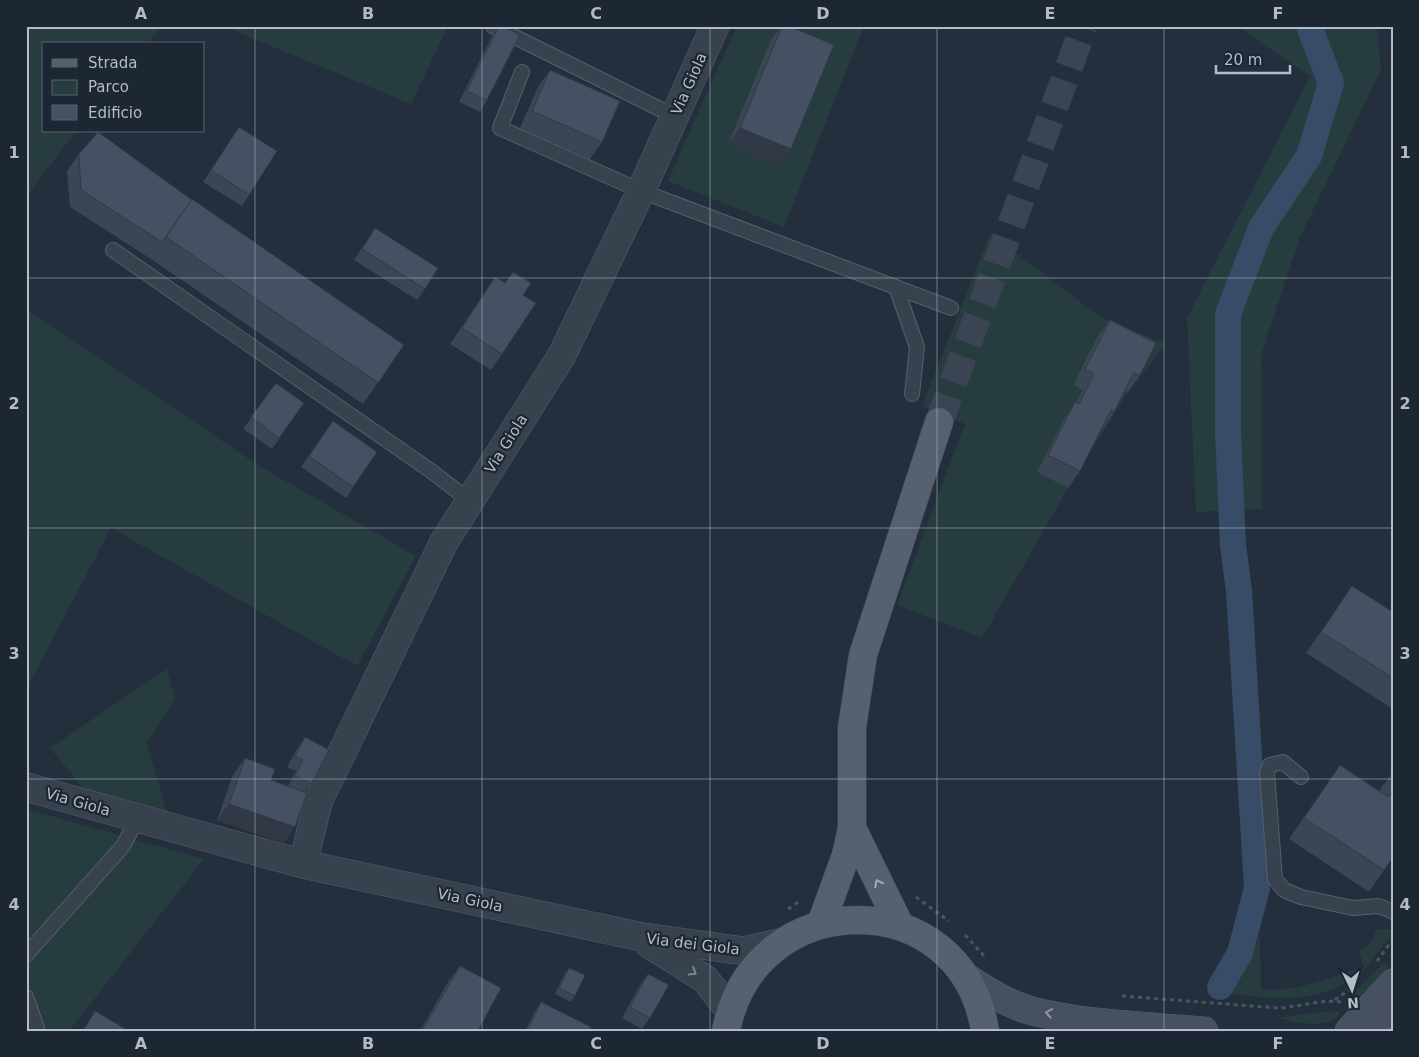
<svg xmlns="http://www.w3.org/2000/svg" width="1419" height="1057" font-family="'DejaVu Sans',sans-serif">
<rect width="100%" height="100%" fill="#242f3e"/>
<!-- green -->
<g fill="#263c3f">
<polygon points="26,26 162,26 147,44 44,44 44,131 76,131 26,197"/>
<polygon points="223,26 448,26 411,104"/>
<polygon points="737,26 864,26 784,227 668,181"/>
<polygon points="1236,26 1377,26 1381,70 1300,237 1261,355 1262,509 1196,512 1187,318 1310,76"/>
<polygon points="990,234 1102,318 1166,344 1128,392 1068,488 982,638 897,605 965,424 922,406"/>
<polygon points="26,309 261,467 416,556 357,666 111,528 26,690"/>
<polygon points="167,669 175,699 147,743 168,817 101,800 82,786 50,748"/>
<polygon points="26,809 204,859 69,1031 26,1031"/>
<path d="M1377,929H1393V933C1383,945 1375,958 1364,969C1325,1005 1274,1000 1226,993C1241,974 1253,956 1260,933L1261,990L1297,988L1364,967L1359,951L1371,942Z"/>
<polygon points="1383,963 1389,967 1360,998 1355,992"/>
<path d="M1329,1011L1341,1012C1329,1031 1295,1022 1277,1018Z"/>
</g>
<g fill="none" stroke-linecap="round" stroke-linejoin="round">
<!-- canal -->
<polyline stroke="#394c67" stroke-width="26" points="1220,987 1240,953 1257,888 1239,591 1233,545 1228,431 1228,314 1261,228 1309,156 1331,83 1309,26"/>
<!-- primary-tunnel -->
<polyline stroke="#3a4453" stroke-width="28" stroke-dasharray="28 14" stroke-linecap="butt" points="939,422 1084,26"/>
<!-- lane casing -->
<g stroke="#565f6c" stroke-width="16">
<g id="lane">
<polyline points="493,26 674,116"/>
<polyline points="522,72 500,128 641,191 951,308"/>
<polyline points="113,250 431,471 470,501"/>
<polyline points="896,287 917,347 912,394"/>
<polyline points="1301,777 1283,762 1270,765 1267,773 1275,879 1284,890 1301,897 1353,908 1379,906 1393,912"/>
<polyline points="26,955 123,846 138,818"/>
<polyline points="26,997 37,1028 34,1031"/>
</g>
</g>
<!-- street casing -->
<g stroke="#565f6c" stroke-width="29">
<g id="street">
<polyline points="26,787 303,864 637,936 744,951 779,943"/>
<polyline points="303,864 318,802 444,542 562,355 641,191 715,26"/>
<polyline points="649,944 705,979 730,1011"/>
</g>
</g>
<!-- secondary casing -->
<g stroke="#565f6c" stroke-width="29">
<g id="secondary">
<path d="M967,978C987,991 1008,1004 1032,1011C1088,1025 1147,1026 1204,1031"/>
<polyline points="1349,1031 1393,983"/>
<polyline points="1383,1031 1393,1007"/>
</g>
</g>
<!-- primary casing -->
<g stroke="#414a57" stroke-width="29">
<g id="primary">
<polyline points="852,828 900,926"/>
<polyline points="821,924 846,855 852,828 852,728 863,655 939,422"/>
<path d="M726,1031C754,884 962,882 985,1031"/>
</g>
</g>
<!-- path -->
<g stroke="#44595c" stroke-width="3" stroke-dasharray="4 4" stroke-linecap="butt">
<polyline points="916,897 949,921"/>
<polyline points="788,909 801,900"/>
<polyline points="965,935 986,958"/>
<polyline points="1377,961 1393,939"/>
<path d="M1122,996L1278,1008C1299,1007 1321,999 1342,1002"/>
<polyline points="1335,1000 1350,989"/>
</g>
<!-- lane -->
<use href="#lane" stroke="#38414e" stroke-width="14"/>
<!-- street -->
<use href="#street" stroke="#38414e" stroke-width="28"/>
<!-- secondary -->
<use href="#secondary" stroke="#465061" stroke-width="28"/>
<!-- primary -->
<use href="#primary" stroke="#56606e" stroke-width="28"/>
</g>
<!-- wall -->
<g fill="#3b4654">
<polygon points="498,26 487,100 480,112 459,102 492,36"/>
<polygon points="781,26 789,26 791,149 779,166 728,144 771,40"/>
<polygon points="550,70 602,142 590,159 520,128 538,87"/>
<polygon points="239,127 249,195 242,206 203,182"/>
<polygon points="79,154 192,200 404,345 363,404 151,259 70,207 67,171"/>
<polygon points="375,228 425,289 417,300 354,260"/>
<polygon points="495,277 523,295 502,354 491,370 450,344"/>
<polygon points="1110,320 1140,375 1128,392 1125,390 1114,412 1103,429 1102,428 1080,471 1068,488 1037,472 1064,419 1075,402 1076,403 1083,390 1073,385 1098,336"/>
<polygon points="276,383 304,403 272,449 243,429"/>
<polygon points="333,421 377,452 346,498 301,467"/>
<polygon points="1352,586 1393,612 1393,709 1306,653"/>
<polygon points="305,737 311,784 305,792 284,843 217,820 233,775 245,758 271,780 288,786 296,771 287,767 297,749"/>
<polygon points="1340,765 1379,791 1393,772 1393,857 1369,892 1289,839"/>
<polygon points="460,966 478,1031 420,1031 448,982"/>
<polygon points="569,968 575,996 571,1002 555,994 565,973"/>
<polygon points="648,974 650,1018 642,1029 622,1018 640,985"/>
<polygon points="541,1002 589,1031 525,1031 534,1013"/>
</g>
<!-- shaded-wall -->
<g fill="#303945">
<polygon points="740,128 791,149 779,166 728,144"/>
<polygon points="229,804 295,827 284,843 217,820"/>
</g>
<!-- building -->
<g fill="#455162" stroke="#303945">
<polygon points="499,26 503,26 520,35 487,100 467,91"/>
<polygon points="782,26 789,26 834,45 791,149 740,128"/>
<polygon points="550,70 620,101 602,142 532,111"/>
<polygon points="239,127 277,151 249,195 211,170"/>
<polygon points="98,132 192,200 162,242 81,190 79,154"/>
<polygon points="192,199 404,345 378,383 166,237"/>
<polygon points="375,228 438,268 425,289 362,249"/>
<polygon points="513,272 531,283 523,295 536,303 502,354 462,328 495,277 505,283"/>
<polygon points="1110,320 1156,343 1140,375 1134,373 1114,412 1111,410 1080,471 1048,455 1075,402 1079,404 1094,374 1085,369"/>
<polygon points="276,383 304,403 279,438 251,417"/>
<polygon points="333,421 377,452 353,487 309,456"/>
<polygon points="1352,586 1393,612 1393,678 1321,632"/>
<polygon points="305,737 329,750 311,784 295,776 303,760 295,756"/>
<polygon points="245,758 275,769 271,780 307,793 295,827 229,804"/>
<polygon points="1340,765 1388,797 1393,790 1393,857 1384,870 1304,818"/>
<polygon points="460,966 501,988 478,1031 422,1031"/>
<polygon points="569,968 585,975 575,996 559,988"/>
<polygon points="648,974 669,985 650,1018 630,1007"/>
<polygon points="541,1002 591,1027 589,1031 527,1031"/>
<polygon points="95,1011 129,1031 83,1031"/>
</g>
<!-- one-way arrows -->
<defs><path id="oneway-chevron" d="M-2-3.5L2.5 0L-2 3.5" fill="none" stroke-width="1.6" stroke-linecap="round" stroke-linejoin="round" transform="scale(1.25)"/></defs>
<use stroke="#a1aab7" href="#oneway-chevron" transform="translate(878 883) rotate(-117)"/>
<use stroke="#7c8592" href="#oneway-chevron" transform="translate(693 972) rotate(32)"/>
<use stroke="#8e96a5" href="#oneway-chevron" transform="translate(1049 1013) rotate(-170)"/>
<!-- grid -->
<path fill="none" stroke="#b4bcc9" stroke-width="1" stroke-opacity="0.55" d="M255,26V1031M482,26V1031M710,26V1031M937,26V1031M1164,26V1031M26,278H1393M26,528H1393M26,779H1393"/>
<g text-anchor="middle" stroke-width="4.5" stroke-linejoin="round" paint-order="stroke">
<!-- street labels -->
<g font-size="15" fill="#b4bcc9" stroke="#1d2633">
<text transform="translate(689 84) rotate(-66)" y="5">Via Giola</text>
<text transform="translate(506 444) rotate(-58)" y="5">Via Giola</text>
<text transform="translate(78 802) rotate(16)" y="5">Via Giola</text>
<text transform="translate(470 900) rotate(12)" y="5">Via Giola</text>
<text transform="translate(693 944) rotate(7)" y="5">Via dei Giola</text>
</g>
</g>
<!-- border -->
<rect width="1419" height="1057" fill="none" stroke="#1d2633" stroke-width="55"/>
<!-- legend -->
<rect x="42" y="42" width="162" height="90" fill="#1d2633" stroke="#59626f"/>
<rect x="52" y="59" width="25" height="8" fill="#56606e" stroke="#59626f"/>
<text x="88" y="68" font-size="15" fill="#b4bcc9">Strada</text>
<rect x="52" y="80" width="25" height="15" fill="#263c3f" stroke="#59626f"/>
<text x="88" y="92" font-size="15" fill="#b4bcc9">Parco</text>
<rect x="52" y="105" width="25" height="15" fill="#455162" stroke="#59626f"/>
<text x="88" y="118" font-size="15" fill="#b4bcc9">Edificio</text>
<!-- north arrow -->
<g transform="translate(1352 990) rotate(176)" stroke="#1d2633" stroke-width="4" paint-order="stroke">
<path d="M0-4L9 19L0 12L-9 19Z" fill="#b4bcc9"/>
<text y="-8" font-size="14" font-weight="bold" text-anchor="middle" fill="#b4bcc9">N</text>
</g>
<!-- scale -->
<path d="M1216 65v8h74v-8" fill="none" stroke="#b4bcc9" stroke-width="2.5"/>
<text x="1224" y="65" font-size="15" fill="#b4bcc9" stroke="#1d2633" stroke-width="4" paint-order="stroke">20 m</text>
<rect x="28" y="28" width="1364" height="1002" fill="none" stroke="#b4bcc9" stroke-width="2"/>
<g font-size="16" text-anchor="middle" font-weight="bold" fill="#b4bcc9">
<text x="141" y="19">A</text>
<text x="368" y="19">B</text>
<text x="596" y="19">C</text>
<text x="823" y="19">D</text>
<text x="1050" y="19">E</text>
<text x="1278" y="19">F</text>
<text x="14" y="158">1</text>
<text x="1405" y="158">1</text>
<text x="14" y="409">2</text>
<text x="1405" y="409">2</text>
<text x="14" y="659">3</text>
<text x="1405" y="659">3</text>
<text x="14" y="910">4</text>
<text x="1405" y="910">4</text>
<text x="141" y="1049">A</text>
<text x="368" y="1049">B</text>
<text x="596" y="1049">C</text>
<text x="823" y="1049">D</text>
<text x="1050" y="1049">E</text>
<text x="1278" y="1049">F</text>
</g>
</svg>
